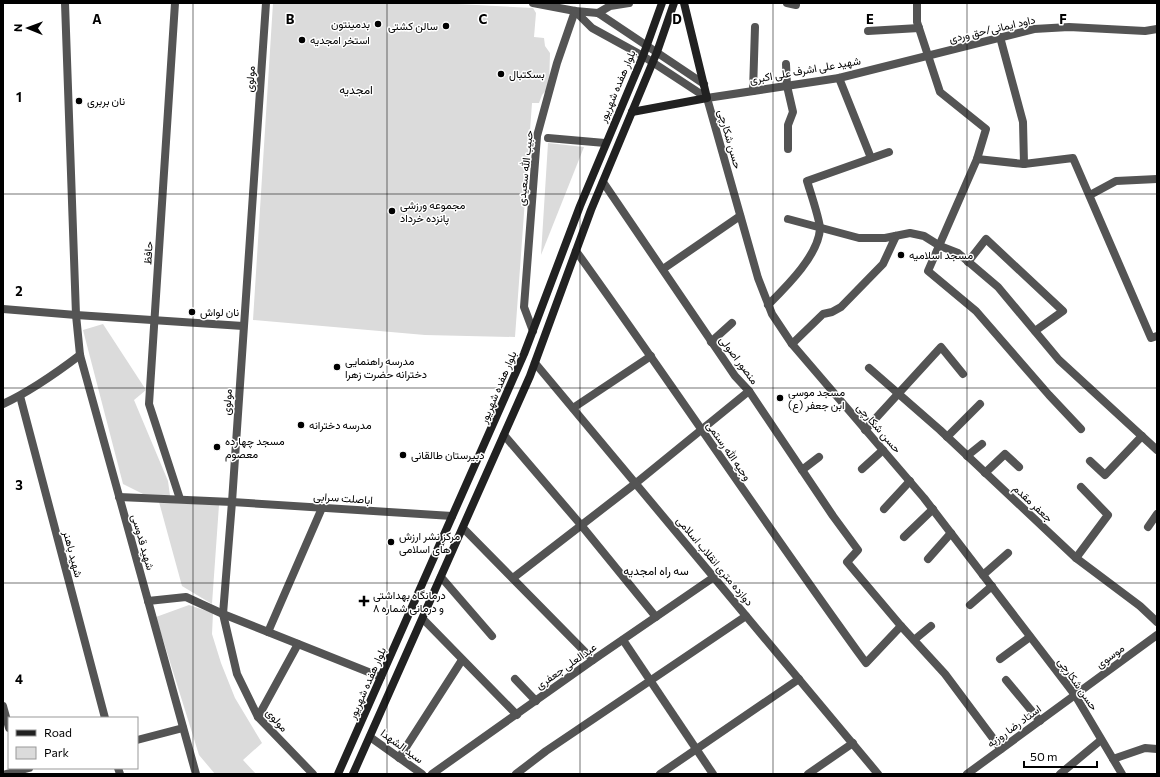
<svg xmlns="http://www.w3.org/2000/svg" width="1160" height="777" font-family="Commissioner,Vazirmatn,sans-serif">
<rect width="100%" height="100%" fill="#fff"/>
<!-- green -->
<g fill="#dbdbdb">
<polygon points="273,3 438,3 533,8 536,13 534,37 544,38 545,46 550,53 549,87 542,95 539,103 532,103 515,337 425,335 253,320"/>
<polygon points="548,143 584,147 541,255"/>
<polygon points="103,324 146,390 134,400 168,481 171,503 219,505 212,604 182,586 159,502 123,484 83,330"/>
<polygon points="189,605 213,613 212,634 221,663 235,698 262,743 243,760 256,774 215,774 199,755 156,617"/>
</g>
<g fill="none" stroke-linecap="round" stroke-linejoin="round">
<!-- minor -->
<g stroke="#545454" stroke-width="8">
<polyline points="65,3 76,315 80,355 196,774"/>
<polyline points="175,3 149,404 180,499"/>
<polyline points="266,3 232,502 223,614 237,674 258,717 313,774"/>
<polyline points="787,3 796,5 796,3"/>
<polyline points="917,3 917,22 940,92 986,129 977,159 928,271 976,311 1049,395 1081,429"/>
<polyline points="868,31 919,28"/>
<polyline points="1000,37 1023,122 1024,164"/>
<polyline points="786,64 787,86 793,112 788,125 788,149"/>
<polyline points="839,78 871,158"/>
<polyline points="753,91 755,27"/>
<polyline points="548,138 605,143"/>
<polyline points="977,159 1024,164 1073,158 1151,338 1157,336"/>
<polyline points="603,182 735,376 749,391 833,516 858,550 847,562 901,626 945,674 1001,749"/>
<polyline points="1090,195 1116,181 1157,179"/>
<polyline points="788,219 859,238 885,238 910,233 924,236 940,246 958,253 998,287 1059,360 1157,450"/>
<path d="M576,251C674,387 767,527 866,663L901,626"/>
<polyline points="968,262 986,239 1063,311 1035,331"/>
<polyline points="663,269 740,216"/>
<path d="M768,305C786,287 818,256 820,229C820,220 810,191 807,181L889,152"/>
<polyline points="3,309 76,315 243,326"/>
<polyline points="533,331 524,307 537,136 557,63 575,11"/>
<polyline points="711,342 732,323"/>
<polyline points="792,344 823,314 832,312 841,307 883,264 896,236"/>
<polyline points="869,368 940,430 1076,558 1140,606 1157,622"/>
<polyline points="20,396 105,718"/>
<polyline points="573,408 651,356"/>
<polyline points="865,430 941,347 963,374"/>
<polyline points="504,435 581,525 656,617"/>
<polyline points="947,437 980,404"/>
<polyline points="967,456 982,444"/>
<polyline points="1090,461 1105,475 1142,436"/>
<polyline points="862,469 883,450"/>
<polyline points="802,470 819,457"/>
<polyline points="985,473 1005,454 1019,467"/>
<polyline points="119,497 232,502"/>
<polyline points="884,509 910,481"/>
<polyline points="1148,527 1157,514"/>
<polyline points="463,528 593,660"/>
<polyline points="904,537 933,509"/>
<polyline points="1076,558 1108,515 1081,487"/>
<polyline points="928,559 951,533"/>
<polyline points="983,575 1008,553"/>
<polyline points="441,577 492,636"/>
<polyline points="513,578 636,483 749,391"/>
<polyline points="148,601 186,597 223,614 381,677"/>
<polyline points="970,605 992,586"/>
<polyline points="423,619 517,715"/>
<polyline points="268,632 322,508"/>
<polyline points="623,640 713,774"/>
<polyline points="914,640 931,626"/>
<polyline points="1000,659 1030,637"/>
<polyline points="515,679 536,701"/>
<polyline points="1006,680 1040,721"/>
<polyline points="3,706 9,728"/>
<polyline points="258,717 298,644"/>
<polyline points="137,740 183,728"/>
<polyline points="399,758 462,660"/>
<polyline points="1113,759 1145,748 1157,749"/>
<polyline points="118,768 120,774"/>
<polyline points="6,774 29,768"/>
<polyline points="432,774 593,660 714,577"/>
<polyline points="516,774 546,751 746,616"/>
<polyline points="660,774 799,679"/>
<polyline points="808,774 853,743"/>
<polyline points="1060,774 1101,740"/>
</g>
<!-- tertiary -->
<g stroke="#545454" stroke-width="8">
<polyline points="533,3 575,11 598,13 704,84"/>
<polyline points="575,11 592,28 643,56 707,98 758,278 772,314 792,344 924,498 1075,695 1122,774"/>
<polyline points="598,13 610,6 629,3"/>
<polyline points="707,98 839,78 1034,29 1069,27 1145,31 1157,29"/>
<polyline points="535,363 878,774"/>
<path d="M3,404C31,391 55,374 80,355"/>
<polyline points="232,502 452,516"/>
<polyline points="370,737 422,774"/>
<polyline points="967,774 1157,635"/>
</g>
<!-- secondary -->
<g stroke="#212121" stroke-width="8">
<polyline points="632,112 707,98 684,3"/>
<polyline points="338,774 524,354 580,206 643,56 662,3"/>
<polyline points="353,774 530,376 591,210 657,52 674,3"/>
</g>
</g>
<!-- grid -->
<path fill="none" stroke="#000" stroke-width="1" stroke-opacity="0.55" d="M193,3V774M387,3V774M580,3V774M773,3V774M967,3V774M3,194H1157M3,388H1157M3,583H1157"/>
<!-- markers -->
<g fill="#000" stroke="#fff" stroke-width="1.5">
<circle cx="378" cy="24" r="4"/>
<circle cx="446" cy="26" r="4"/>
<circle cx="302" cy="40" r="4"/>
<circle cx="501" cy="74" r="4"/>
<circle cx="79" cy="101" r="4"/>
<circle cx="392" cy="211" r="4"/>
<circle cx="901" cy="255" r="4"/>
<circle cx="192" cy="312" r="4"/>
<circle cx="337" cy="367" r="4"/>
<circle cx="780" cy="398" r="4"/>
<circle cx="301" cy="425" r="4"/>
<circle cx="217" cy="447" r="4"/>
<circle cx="403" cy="455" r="4"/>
<circle cx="391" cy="542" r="4"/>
<path d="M362 595h4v4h4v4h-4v4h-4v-4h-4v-4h4z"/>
</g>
<g text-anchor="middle" stroke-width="3" stroke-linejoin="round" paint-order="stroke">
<!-- poi labels -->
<g font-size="11" fill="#000" stroke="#fff" text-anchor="start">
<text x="370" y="28" text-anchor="end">بدمینتون</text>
<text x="438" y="30" text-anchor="end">سالن کشتی</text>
<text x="310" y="44">استخر امجدیه</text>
<text x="509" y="78">بسکتبال</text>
<text x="87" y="105">نان بربری</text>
<text x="400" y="209">مجموعه ورزشی<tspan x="400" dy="13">پانزده خرداد</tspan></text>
<text x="909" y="259">مسجد اسلامیه</text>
<text x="200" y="316">نان لواش</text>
<text x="345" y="365">مدرسه راهنمایی<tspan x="345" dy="13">دخترانه حضرت زهرا</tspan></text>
<text x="788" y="396">مسجد موسی<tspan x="788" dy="13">ابن جعفر (ع)</tspan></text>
<text x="309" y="429">مدرسه دخترانه</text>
<text x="225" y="445">مسجد چهارده<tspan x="225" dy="13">معصوم</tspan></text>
<text x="411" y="459">دبیرستان طالقانی</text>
<text x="399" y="540">مرکز نشر ارزش<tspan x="399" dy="13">های اسلامی</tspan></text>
<text x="373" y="599">درمانگاه بهداشتی<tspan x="373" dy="13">و درمانی شماره ۸</tspan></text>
</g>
<!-- street labels -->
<g font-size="11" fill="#000" stroke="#fff">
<text transform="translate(992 29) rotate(-13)" y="4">داود ایمانی/حق وردی</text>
<text transform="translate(805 70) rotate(-10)" y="4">شهید علی اشرف علی اکبری</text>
<text transform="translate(250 79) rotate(-86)" y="4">مولوی</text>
<text transform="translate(617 86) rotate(-67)" y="4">بلوار هفده شهریور</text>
<text transform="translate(730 139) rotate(74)" y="4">حسن شکارچی</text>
<text transform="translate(525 168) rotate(-84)" y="4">حبیب الله سعیدی</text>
<text transform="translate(148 253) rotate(-86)" y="4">حافظ</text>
<text transform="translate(739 360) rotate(53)" y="4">منصور اصولی</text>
<text transform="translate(498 387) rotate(-67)" y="4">بلوار هفده شهریور</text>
<text transform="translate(227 402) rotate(-86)" y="4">مولوی</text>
<text transform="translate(879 428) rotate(49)" y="4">حسن شکارچی</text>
<text transform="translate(729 451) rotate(55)" y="4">وجیه الله رستمی</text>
<text transform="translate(343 498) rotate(4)" y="4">اباصلت سرابی</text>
<text transform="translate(1033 503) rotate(43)" y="4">جعفر مقدم</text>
<text transform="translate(143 542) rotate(74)" y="4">شهید قدوسی</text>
<text transform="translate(73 554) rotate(75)" y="4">شهید باهنر</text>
<text transform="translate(715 561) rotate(50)" y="4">دوازده متری انقلاب اسلامی</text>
<text transform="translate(1110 656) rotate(-36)" y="4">موسوی</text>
<text transform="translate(566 666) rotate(-35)" y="4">عبدالعلی جعفری</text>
<text transform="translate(367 683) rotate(-66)" y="4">بلوار هفده شهریور</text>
<text transform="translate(1078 684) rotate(55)" y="4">حسن شکارچی</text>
<text transform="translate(277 720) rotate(48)" y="4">مولوی</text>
<text transform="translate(1014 726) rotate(-36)" y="4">استاد رضا روزبه</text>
<text transform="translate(402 746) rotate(36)" y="4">سید الشهدا</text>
</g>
<!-- neighbourhood labels -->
<g font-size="12" fill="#000" stroke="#fff">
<text x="356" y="94">امجدیه</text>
<text x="656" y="575">سه راه امجدیه</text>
</g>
</g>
<g font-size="13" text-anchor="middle" font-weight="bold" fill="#000" stroke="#fff" stroke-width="3" stroke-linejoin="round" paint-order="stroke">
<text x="97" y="24">A</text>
<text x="290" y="24">B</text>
<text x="483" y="24">C</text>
<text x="677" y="24">D</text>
<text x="870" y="24">E</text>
<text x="1063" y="24">F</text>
<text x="19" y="102">1</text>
<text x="19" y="296">2</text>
<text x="19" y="490">3</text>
<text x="19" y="684">4</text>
</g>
<!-- border -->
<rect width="1160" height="777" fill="none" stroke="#000000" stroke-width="8"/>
<!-- legend -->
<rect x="8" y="717" width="130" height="52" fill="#ffffff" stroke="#999999"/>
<rect x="16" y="730" width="20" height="6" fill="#212121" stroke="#999999"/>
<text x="44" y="737" font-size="12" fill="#000000">Road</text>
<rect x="16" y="747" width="20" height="12" fill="#dbdbdb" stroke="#999999"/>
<text x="44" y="757" font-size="12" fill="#000000">Park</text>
<!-- north arrow -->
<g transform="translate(28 28) rotate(271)" stroke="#ffffff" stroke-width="3" paint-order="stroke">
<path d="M0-3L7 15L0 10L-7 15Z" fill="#000000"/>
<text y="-6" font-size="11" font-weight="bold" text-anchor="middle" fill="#000000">N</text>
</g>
<!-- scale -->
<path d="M1024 761v6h73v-6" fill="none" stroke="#000000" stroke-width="2"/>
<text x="1030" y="761" font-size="12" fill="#000000" stroke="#ffffff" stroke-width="3" paint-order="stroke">50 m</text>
</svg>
